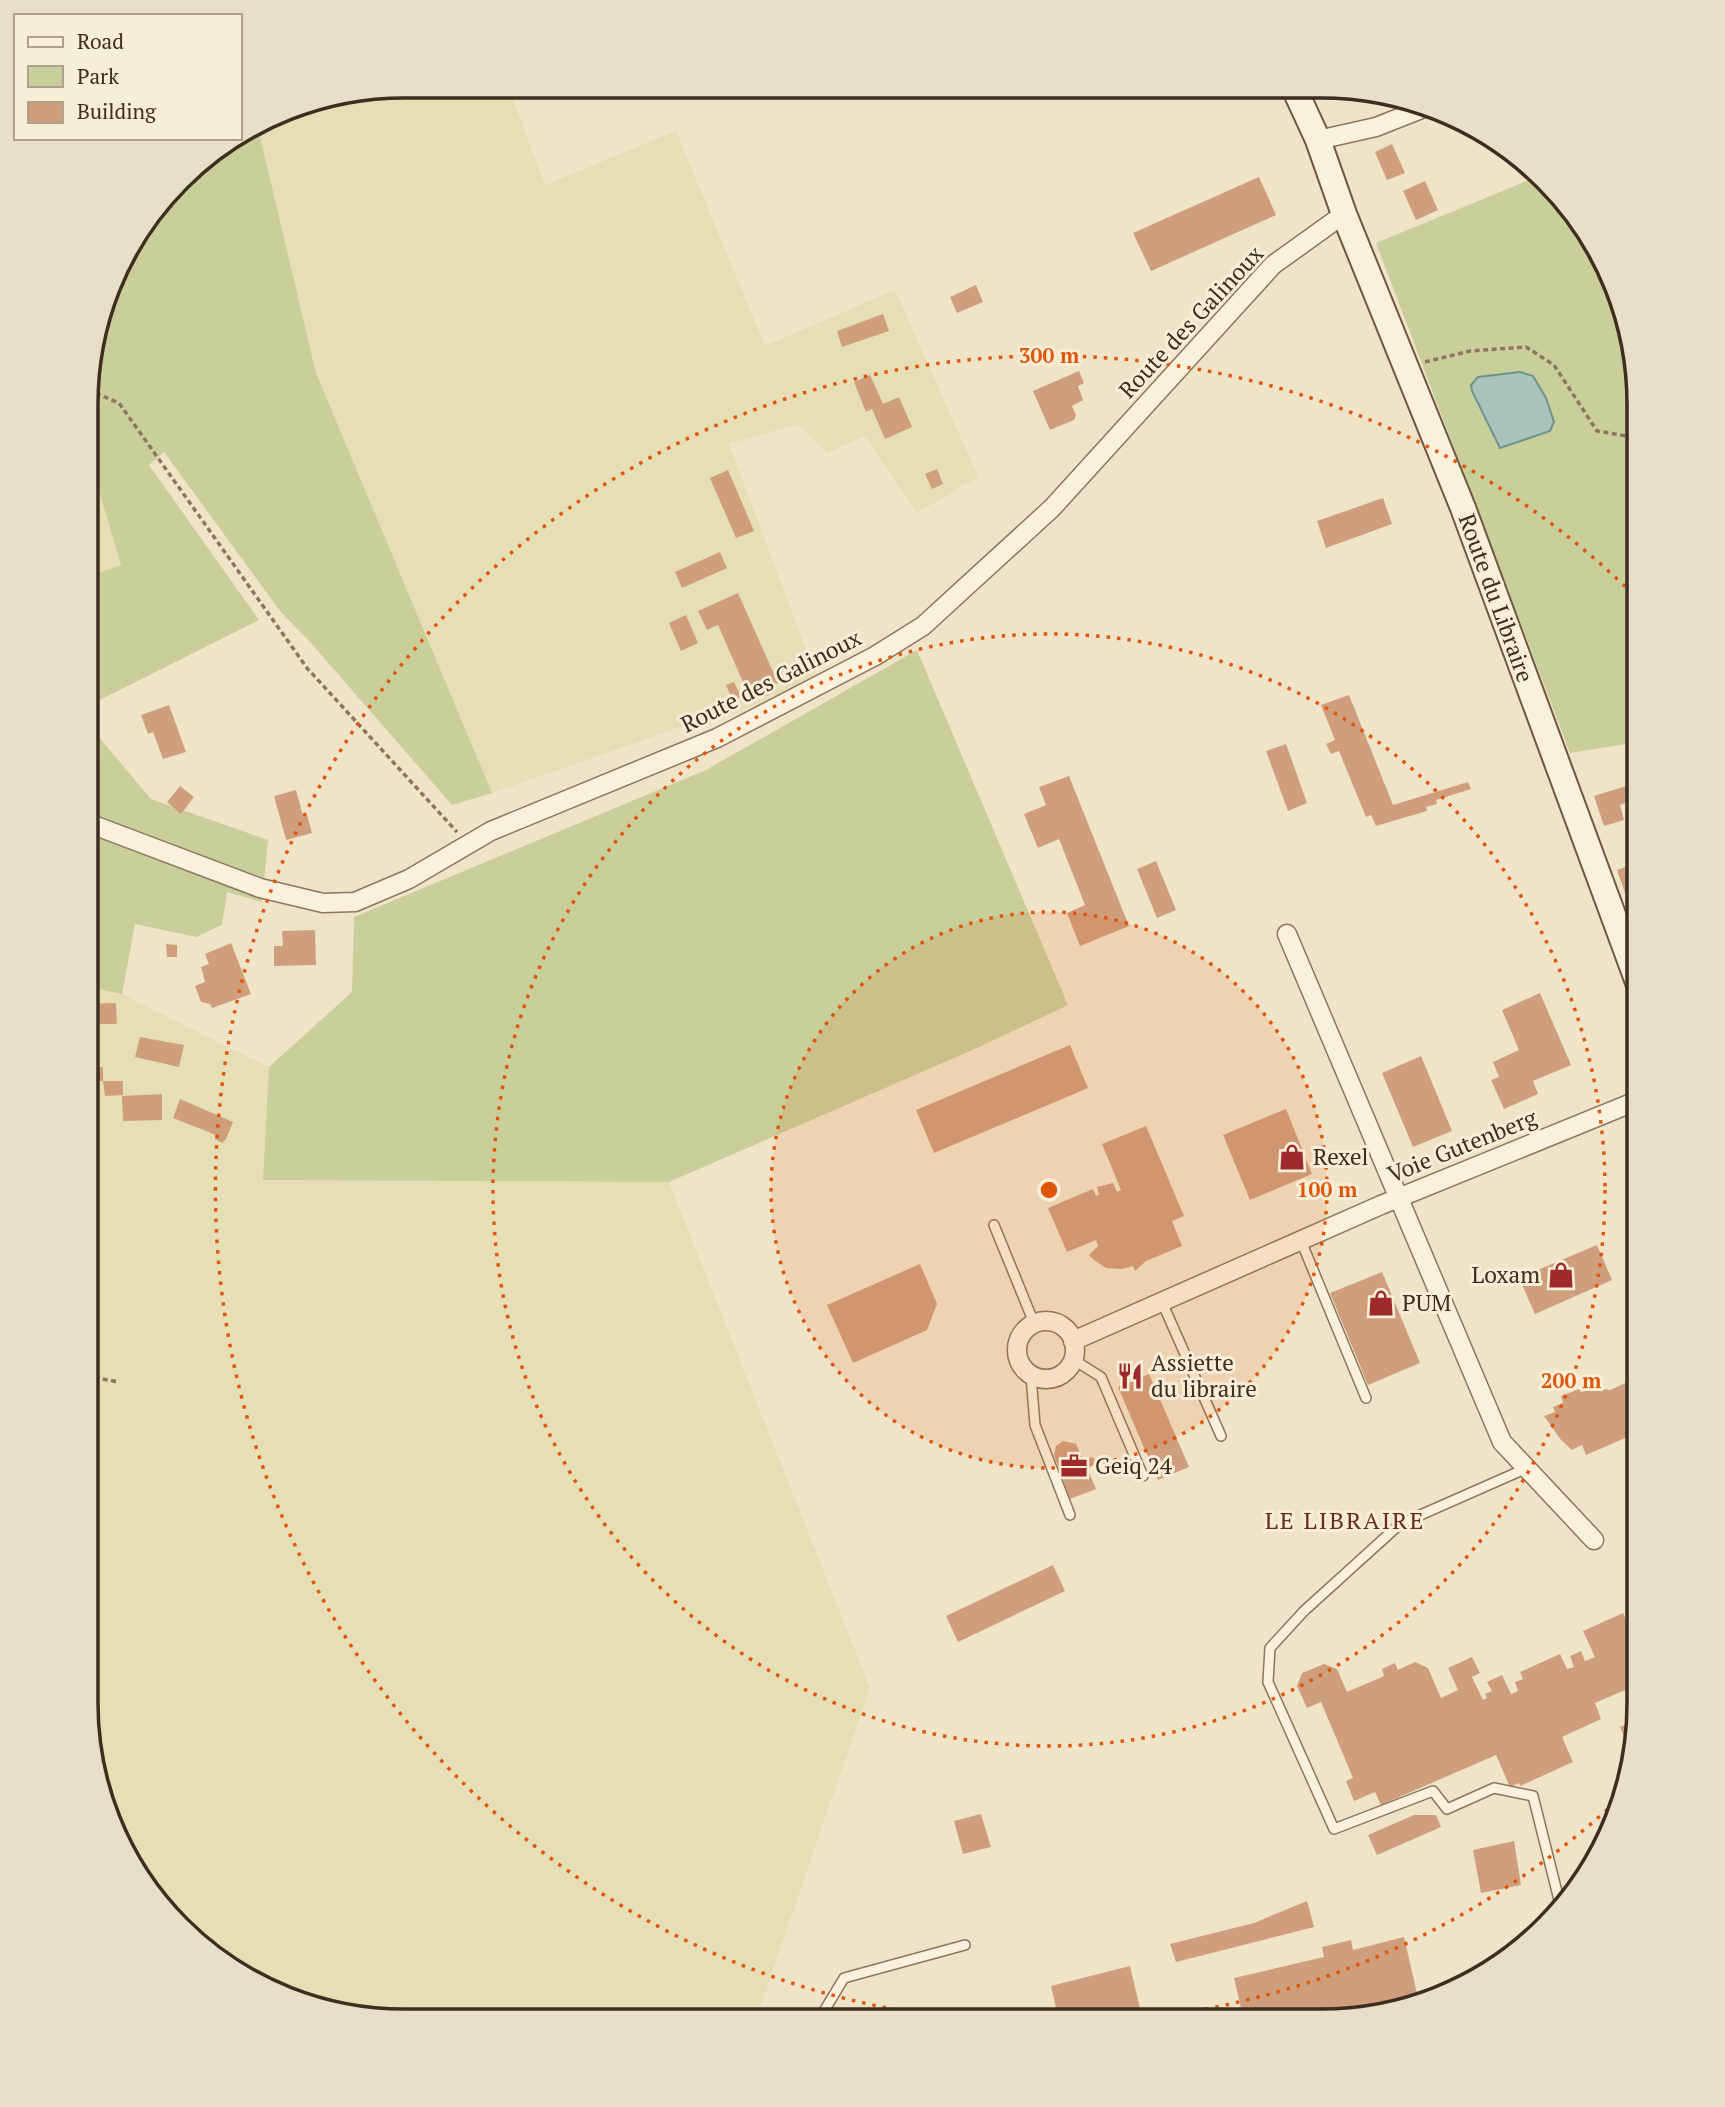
<svg xmlns="http://www.w3.org/2000/svg" width="1725" height="2107" font-family="'PT Serif',serif">
<rect width="100%" height="100%" fill="#f0e4c8"/>
<!-- farmland -->
<g fill="#e6deb5">
<polygon points="404,86 508,86 545,185 676,131 765,346 895,290 978,477 917,513 865,436 828,453 797,424 729,444 816,676 723,719 686,725 492,793 316,373 258,128 301,103"/>
<polygon points="88,454 121,565 88,577"/>
<polygon points="87,987 122,994 269,1067 264,1180 669,1182 870,1688 755,2021 383,2021 302,2004 227,1968 128,1862 96,1785 86,1704"/>
</g>
<!-- green -->
<g fill="#c9cf9b">
<polygon points="258,128 316,373 492,793 452,805 311,643 280,611 164,452 149,465 259,620 88,706 88,577 121,565 88,454 89,362 128,245 194,164"/>
<polygon points="1534,178 1597,245 1629,322 1639,403 1639,742 1570,753 1376,243"/>
<polygon points="917,650 1068,1005 977,1048 669,1182 263,1180 269,1067 352,992 354,917 706,770"/>
<polygon points="88,724 151,799 268,840 262,902 227,892 222,925 196,937 135,924 122,994 87,987"/>
</g>
<!-- water -->
<polygon fill="#a9c4bc" stroke="#6f938a" stroke-width="2" points="1520,372 1533,376 1546,398 1554,422 1550,431 1500,448 1472,391 1471,385 1478,377"/>
<!-- building -->
<g fill="#cf9f7d">
<polygon points="1392,144 1405,173 1387,180 1375,152"/>
<polygon points="1259,177 1276,215 1151,271 1133,233"/>
<polygon points="1425,181 1438,210 1416,220 1403,191"/>
<polygon points="976,285 983,302 957,313 950,297"/>
<polygon points="883,314 889,331 842,347 837,331"/>
<polygon points="1079,371 1084,383 1078,386 1083,400 1072,406 1076,415 1074,420 1050,430 1033,391"/>
<polygon points="870,375 883,404 899,397 912,427 885,439 872,409 866,412 854,382"/>
<polygon points="937,469 943,484 932,489 925,474"/>
<polygon points="728,470 754,531 736,538 710,478"/>
<polygon points="1383,498 1392,524 1326,548 1317,521"/>
<polygon points="720,552 727,568 682,588 675,572"/>
<polygon points="738,593 778,683 771,685 774,692 764,697 761,690 743,696 741,691 746,689 718,625 707,630 698,611"/>
<polygon points="686,615 698,643 681,651 669,623"/>
<polygon points="734,682 741,697 733,701 726,685"/>
<polygon points="1349,695 1393,805 1468,782 1471,789 1436,800 1437,804 1426,807 1427,811 1376,826 1371,815 1366,817 1339,751 1331,754 1326,744 1335,740 1321,705"/>
<polygon points="169,705 186,752 163,759 153,732 148,734 141,715"/>
<polygon points="1286,744 1307,803 1288,811 1266,751"/>
<polygon points="1069,776 1129,926 1080,946 1067,913 1085,905 1059,839 1038,848 1024,814 1046,805 1039,787"/>
<polygon points="180,786 194,797 181,814 167,802"/>
<polygon points="1626,786 1631,801 1620,805 1624,820 1604,826 1594,796"/>
<polygon points="296,790 303,816 307,815 312,833 286,840 274,796"/>
<polygon points="1156,861 1176,910 1157,918 1137,869"/>
<polygon points="1636,863 1639,871 1639,910 1632,913 1617,870"/>
<polygon points="315,930 316,965 274,966 274,946 283,946 282,931"/>
<polygon points="231,943 251,994 212,1008 210,1004 201,1002 195,986 205,982 201,967 209,964 205,954"/>
<polygon points="166,944 177,945 177,957 167,957"/>
<polygon points="1540,993 1571,1065 1533,1081 1538,1094 1504,1109 1491,1080 1499,1077 1493,1062 1519,1050 1502,1010"/>
<polygon points="116,1003 117,1024 87,1024 87,1004"/>
<polygon points="140,1037 184,1045 179,1067 135,1057"/>
<polygon points="1070,1045 1088,1088 934,1153 916,1110"/>
<polygon points="1421,1056 1452,1131 1413,1147 1382,1073"/>
<polygon points="103,1067 103,1081 87,1081 87,1068"/>
<polygon points="103,1081 123,1081 123,1095 105,1096"/>
<polygon points="162,1094 162,1120 123,1121 122,1096"/>
<polygon points="180,1099 233,1122 226,1139 222,1143 215,1139 216,1135 173,1118"/>
<polygon points="1286,1109 1312,1174 1250,1200 1223,1135"/>
<polygon points="1146,1126 1184,1216 1172,1221 1182,1246 1146,1261 1135,1271 1133,1266 1122,1269 1106,1268 1094,1260 1089,1255 1098,1246 1096,1240 1067,1252 1048,1208 1093,1189 1096,1196 1099,1194 1097,1187 1113,1183 1117,1192 1121,1190 1102,1144"/>
<polygon points="1597,1245 1612,1280 1535,1314 1519,1278"/>
<polygon points="920,1264 937,1304 927,1330 853,1363 827,1305"/>
<polygon points="1382,1272 1420,1363 1368,1385 1330,1293"/>
<polygon points="1149,1374 1189,1467 1158,1480 1118,1387"/>
<polygon points="1639,1377 1639,1432 1586,1455 1582,1445 1572,1450 1561,1440 1544,1416 1555,1412 1553,1407 1563,1403 1561,1396 1579,1389 1581,1392 1589,1390 1587,1386 1610,1390"/>
<polygon points="1063,1441 1076,1444 1083,1459 1092,1457 1097,1461 1095,1465 1087,1468 1096,1489 1070,1499 1054,1455 1056,1446"/>
<polygon points="1053,1565 1065,1591 958,1642 946,1616"/>
<polygon points="1623,1613 1634,1638 1639,1636 1639,1684 1595,1703 1601,1719 1562,1737 1573,1762 1520,1786 1519,1783 1510,1787 1496,1755 1381,1805 1375,1792 1354,1801 1346,1781 1353,1778 1321,1702 1307,1708 1297,1686 1302,1673 1324,1664 1337,1669 1347,1692 1384,1676 1382,1669 1395,1663 1398,1670 1415,1662 1428,1668 1441,1698 1458,1690 1448,1668 1472,1657 1480,1673 1472,1677 1483,1700 1487,1698 1485,1694 1492,1691 1487,1682 1502,1675 1511,1694 1518,1691 1515,1682 1523,1679 1520,1672 1560,1654 1567,1669 1574,1667 1570,1656 1581,1651 1585,1661 1595,1657 1583,1631"/>
<polygon points="1632,1722 1637,1733 1625,1738 1620,1727"/>
<polygon points="981,1814 991,1847 963,1854 954,1821"/>
<polygon points="1414,1815 1436,1815 1441,1827 1377,1855 1368,1835"/>
<polygon points="1514,1841 1521,1885 1481,1893 1473,1850"/>
<polygon points="1307,1901 1314,1927 1176,1962 1170,1944 1254,1923"/>
<polygon points="1404,1937 1418,1998 1342,2021 1244,2021 1234,1978 1324,1957 1322,1947 1351,1940 1353,1950"/>
<polygon points="1130,1966 1143,2021 1059,2021 1051,1986"/>
</g>
<g fill="none" stroke-linecap="round" stroke-linejoin="round">
<!-- lane casing -->
<g stroke="#8d765c" stroke-width="12">
<g id="lane">
<polyline points="994,1225 1034,1323"/>
<polyline points="1301,1241 1366,1398"/>
<polyline points="1162,1302 1221,1436"/>
<polyline points="1074,1360 1101,1377 1143,1476"/>
<polyline points="1031,1376 1035,1425 1070,1515"/>
<polyline points="1527,1468 1400,1524 1304,1611 1270,1648 1268,1682 1334,1829 1433,1791 1447,1809 1494,1788 1533,1796 1560,1904"/>
<polyline points="818,2021 844,1978 965,1945"/>
</g>
</g>
<!-- street casing -->
<g stroke="#8d765c" stroke-width="21">
<g id="street">
<polyline points="1318,140 1376,127 1419,110"/>
<polyline points="88,823 260,888 323,903 355,902 409,879 491,831 717,738 875,656 923,626 1052,508 1273,265 1344,214"/>
<polyline points="1287,934 1502,1442 1594,1540"/>
<circle cx="1046" cy="1350" r="29"/>
<polyline points="1073,1341 1381,1205 1639,1100"/>
</g>
</g>
<!-- secondary casing -->
<g stroke="#6f573f" stroke-width="28">
<polyline id="secondary" points="1294,88 1318,140 1344,214 1463,508 1639,985"/>
</g>
<!-- path -->
<g stroke="#8d765c" stroke-width="3.5" stroke-dasharray="5 3.5" stroke-linecap="butt">
<polyline points="1425,362 1470,351 1526,347 1554,365 1597,431 1633,437 1639,435"/>
<polyline points="88,390 119,403 307,668 457,832"/>
<polyline points="86,1376 119,1382"/>
</g>
<!-- lane -->
<use href="#lane" stroke="#faf1dc" stroke-width="9"/>
<!-- street -->
<use href="#street" stroke="#faf1dc" stroke-width="18"/>
<!-- secondary -->
<use href="#secondary" stroke="#faf1dc" stroke-width="24"/>
</g>
<!-- distance rings -->
<circle cx="1049" cy="1190" r="278" fill="#df570d" fill-opacity=".12"/>
<g fill="none" stroke="#df570d" stroke-width="3.5" stroke-dasharray="3.5 7">
<circle cx="1049" cy="1190" r="278"/>
<circle cx="1049" cy="1190" r="556"/>
<path d="M1623 1795A834 834 0 0 1 1129 2020M969 2020A834 834 0 1 1 1639 600"/>
</g>
<!-- icons -->
<defs>
<g id="shop-bare" transform="scale(2.1)"><path d="M-5-2.5h2.3a2.7 3.5 0 0 1 5.4 0H5L5.5 6h-11ZM-1.5-2.5h3a1.5 2.3 0 0 0-3 0Z" fill="#9e2a2b" stroke="#f7eed8" stroke-width="2.5" paint-order="stroke"/></g>
<g id="restaurant-bare" transform="scale(2.1)"><path d="M-5-6h1v4h1v-4h1v4h1v-4h1v5L-1.5 .5V6h-2V.5L-5-1ZM5-6V6H3V1.5H1.5Q1.5-4 5-6Z" fill="#9e2a2b" stroke="#f7eed8" stroke-width="2.5" paint-order="stroke"/></g>
<g id="office-bare" transform="scale(2.1)"><path d="M-6-3h4V-5.5h4V-3h4V5H-6ZM-1-4.5V-3h2v-1.5ZM-6 0V1H6V0Z" fill="#9e2a2b" stroke="#f7eed8" stroke-width="2.5" paint-order="stroke"/></g>
</defs>
<g fill-rule="evenodd">
<use href="#shop-bare" x="1292" y="1157"/>
<use href="#shop-bare" x="1561" y="1275"/>
<use href="#shop-bare" x="1381" y="1303"/>
<use href="#restaurant-bare" x="1130" y="1376"/>
<use href="#office-bare" x="1074" y="1466"/>
</g>
<g text-anchor="middle" stroke-width="6" stroke-linejoin="round" paint-order="stroke">
<!-- street labels -->
<g font-size="23" fill="#3d2e20" stroke="#f7eed8">
<text transform="translate(1191 322) rotate(-47)" y="8">Route des Galinoux</text>
<text transform="translate(1496 598) rotate(70)" y="8">Route du Libraire</text>
<text transform="translate(771 681) rotate(-27)" y="8">Route des Galinoux</text>
<text transform="translate(1462 1146) rotate(-22)" y="8">Voie Gutenberg</text>
</g>
<!-- poi labels -->
<g font-size="23" fill="#3d2e20" stroke="#f7eed8" text-anchor="start">
<text x="1313" y="1165">Rexel</text>
<text x="1540" y="1283" text-anchor="end">Loxam</text>
<text x="1402" y="1311">PUM</text>
<text x="1151" y="1371">Assiette<tspan x="1151" dy="26">du libraire</tspan></text>
<text x="1095" y="1474">Geiq 24</text>
</g>
<!-- neighbourhood labels -->
<g font-size="24" letter-spacing="2" fill="#6b2e1e" stroke="#f7eed8">
<text x="1345" y="1529">LE LIBRAIRE</text>
</g>
</g>
<!-- crop -->
<path d="M0 0H1725V2107H0ZM404 98H1321A306 306 0 0 1 1627 404V1703A306 306 0 0 1 1321 2009H404A306 306 0 0 1 98 1703V404A306 306 0 0 1 404 98Z" fill="#e8dfc9" fill-rule="evenodd"/>
<path fill="none" stroke="#3d2e20" stroke-width="3.5" d="M404 98H1321A306 306 0 0 1 1627 404V1703A306 306 0 0 1 1321 2009H404A306 306 0 0 1 98 1703V404A306 306 0 0 1 404 98Z"/>
<circle cx="1049" cy="1190" r="10" fill="#df570d" stroke="#f7eed8" stroke-width="3.5"/>
<g font-size="21" text-anchor="middle" font-weight="bold" fill="#df570d" stroke="#f7eed8" stroke-width="6" stroke-linejoin="round" paint-order="stroke">
<text x="1049" y="363">300 m</text>
<text x="1327" y="1197">100 m</text>
<text x="1571" y="1388">200 m</text>
</g>
<!-- legend -->
<rect x="14" y="14" width="228" height="126" fill="#f7eed8" stroke="#ada18e" stroke-width="2"/>
<rect x="28" y="37" width="35" height="10" fill="#faf1dc" stroke="#ada18e" stroke-width="2"/>
<text x="77" y="49" font-size="21" fill="#3d2e20">Road</text>
<rect x="28" y="66" width="35" height="21" fill="#c9cf9b" stroke="#ada18e" stroke-width="2"/>
<text x="77" y="84" font-size="21" fill="#3d2e20">Park</text>
<rect x="28" y="102" width="35" height="21" fill="#cf9f7d" stroke="#ada18e" stroke-width="2"/>
<text x="77" y="119" font-size="21" fill="#3d2e20">Building</text>
</svg>
